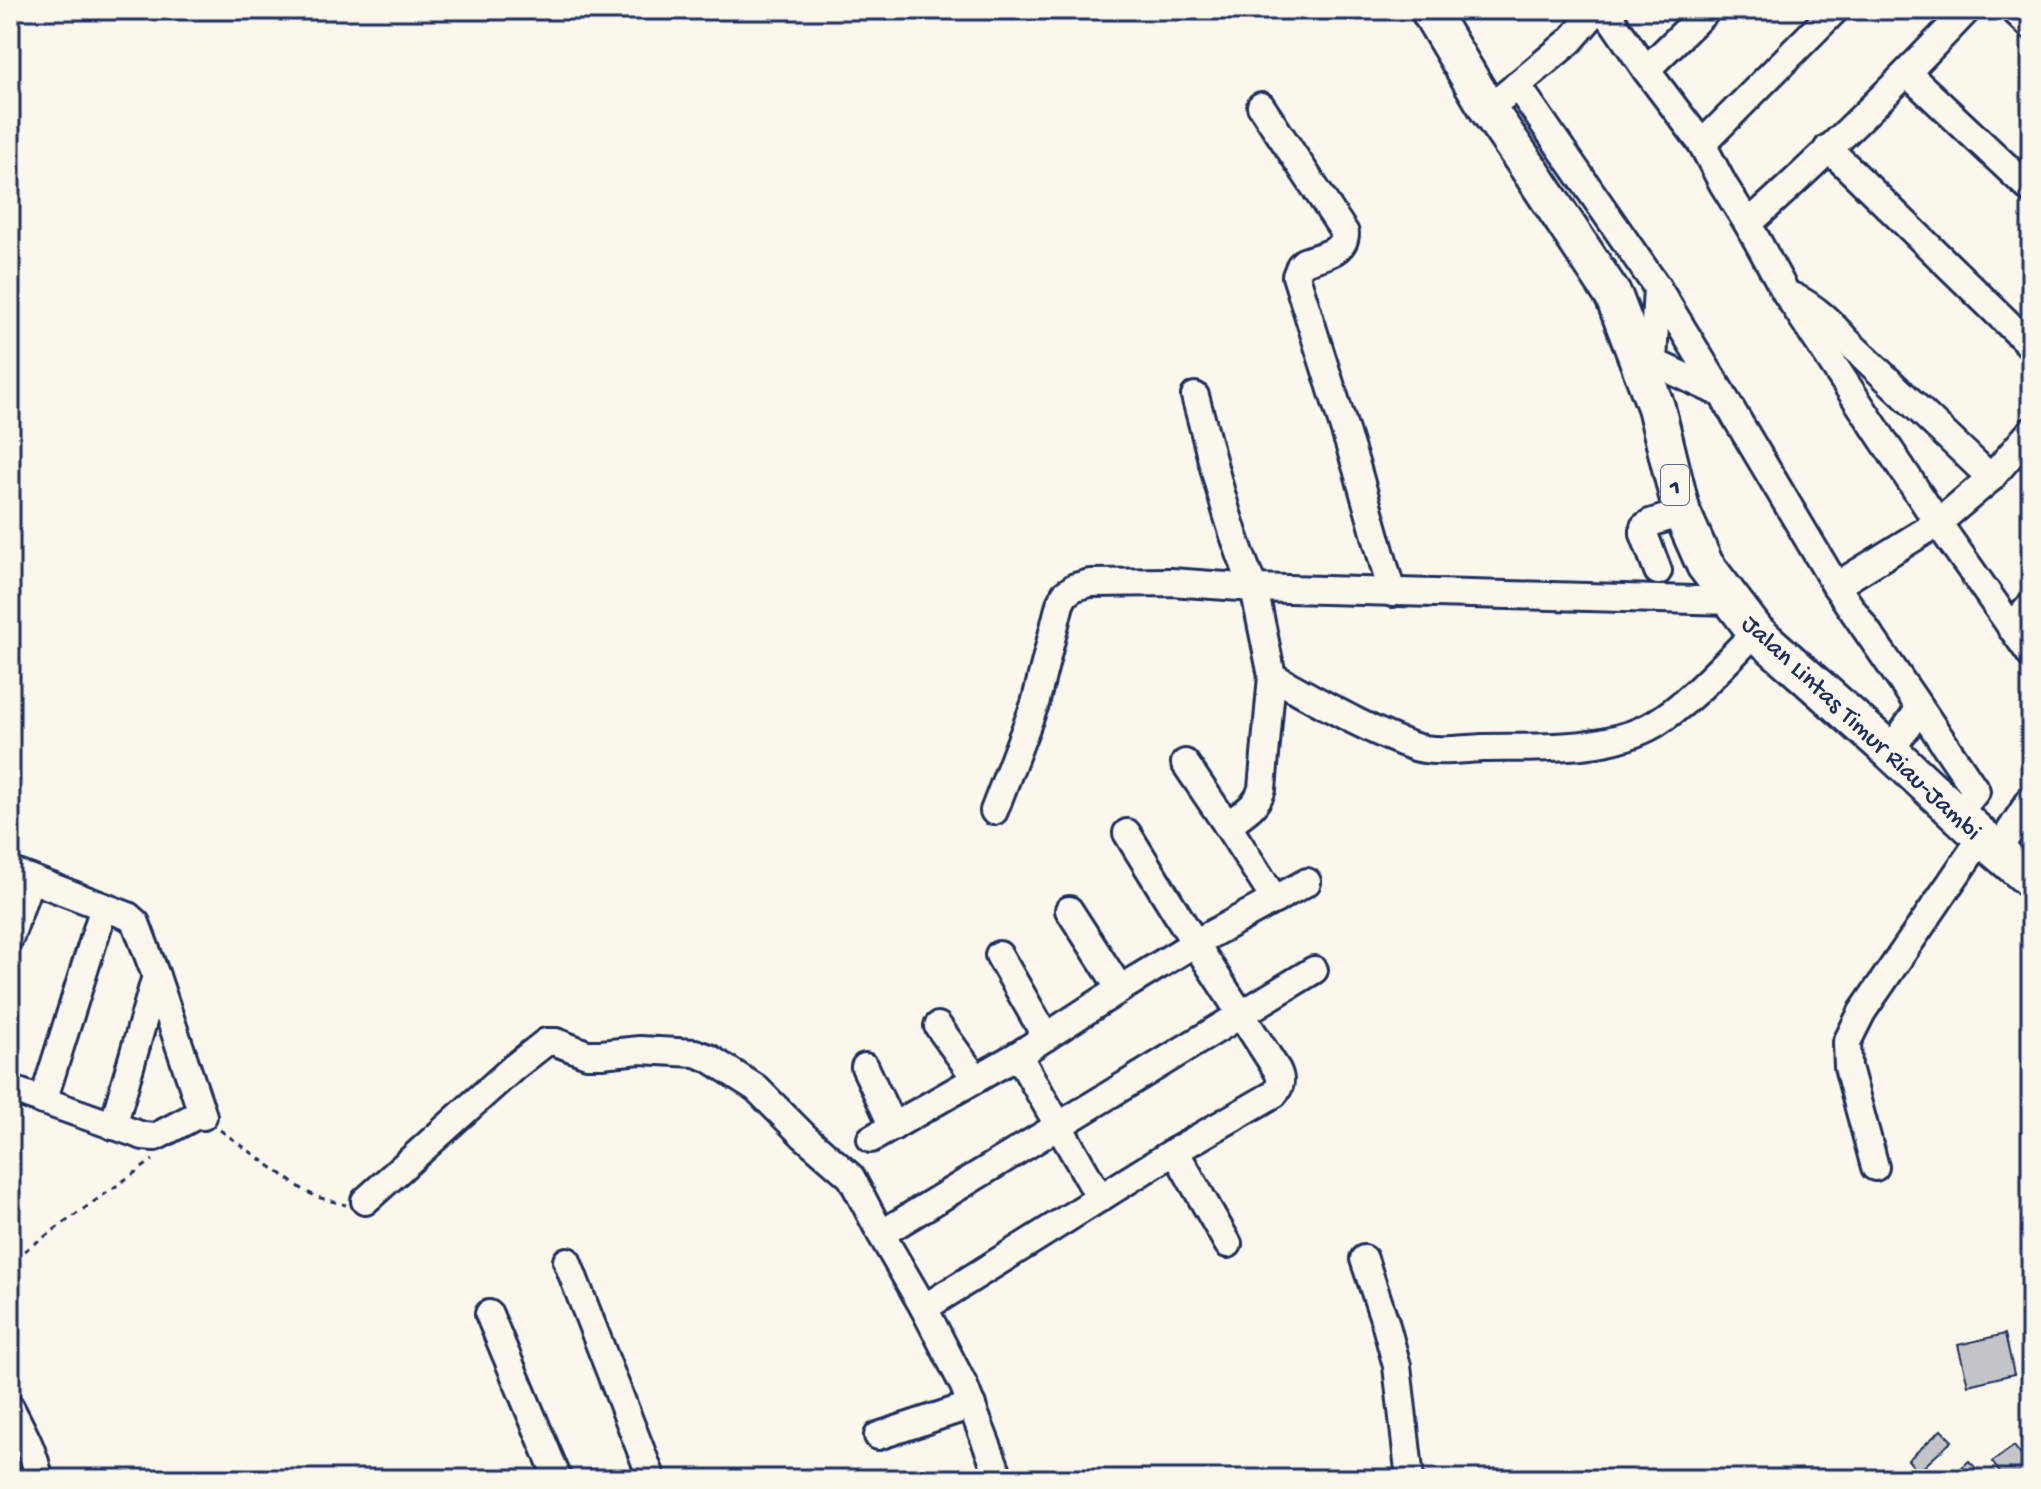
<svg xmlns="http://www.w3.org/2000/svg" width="2041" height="1489" font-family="'Gochi Hand',sans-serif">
<rect width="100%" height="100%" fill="#fbf7ec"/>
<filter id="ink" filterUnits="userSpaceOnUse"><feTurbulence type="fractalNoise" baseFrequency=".0125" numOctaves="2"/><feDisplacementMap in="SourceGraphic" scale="16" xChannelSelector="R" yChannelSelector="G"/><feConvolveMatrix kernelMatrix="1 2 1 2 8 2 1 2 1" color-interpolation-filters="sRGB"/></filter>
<g filter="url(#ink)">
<!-- building -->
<g fill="#c3c5c9" stroke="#1b2f5e" stroke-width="2">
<polygon points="2031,1305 2031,1351 2030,1352 2020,1307"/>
<polygon points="2005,1334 2014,1374 1968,1385 1958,1345"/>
<polygon points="1941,1430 1952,1441 1918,1472 1908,1460"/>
<polygon points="2014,1446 2031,1469 2031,1476 2027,1479 2005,1479 1992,1462"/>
<polygon points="1969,1461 1986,1479 1949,1479"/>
</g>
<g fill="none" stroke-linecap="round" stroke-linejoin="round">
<!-- minor casing -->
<g stroke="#1b2f5e" stroke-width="32">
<g id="minor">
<polyline points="1605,10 1646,70 1707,10"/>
<polyline points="2014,10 2031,26"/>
<polyline points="1646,70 1702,144 1835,10"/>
<polyline points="1907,73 2031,190"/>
<polyline points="1517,85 1657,287 1722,394"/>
<polyline points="1503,97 1570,41 1597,10"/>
<path d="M1261,106L1345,233C1345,253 1320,256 1304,262L1300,266L1296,276L1357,469L1392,593"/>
<path d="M1702,144L1723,184L1748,224C1824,156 1897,84 1967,10"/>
<polyline points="1828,148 2031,346"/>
<polyline points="1748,224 1786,293 1938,523 2031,655"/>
<path d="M1794,297C1816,308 1831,323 1847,341L1991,478"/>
<polyline points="1653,362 1657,287"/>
<polyline points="1642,367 1653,362 1722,394 1836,586 1920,708 1890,751"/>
<path d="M1195,396C1213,461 1227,527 1254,588L1731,601"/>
<polyline points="1658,571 1644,534 1644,527 1650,523 1682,513"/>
<polyline points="1836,586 1938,523 1991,478 2031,431"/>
<polyline points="2011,628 2031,605"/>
<path d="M1272,676L1262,789C1256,808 1243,813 1227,825L1275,900"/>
<polyline points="1920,708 1976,791 1958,813"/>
<polyline points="1185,763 1227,825"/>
<path d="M994,811L1035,704L1060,604L1065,594L1075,587L1090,583L1171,582L1254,588L1272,676C1316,700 1368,731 1415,747C1436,753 1461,749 1482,748C1537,747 1608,752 1656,723C1694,699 1724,663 1756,632"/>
<polyline points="1997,851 2031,799"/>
<polyline points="10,871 128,916 136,923 156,976 203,1116 197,1115 161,1134 155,1137 143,1136 10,1089"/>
<polyline points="1069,910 1120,989"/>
<polyline points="10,937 30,879"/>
<polyline points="999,955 1046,1037"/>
<polyline points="938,1026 976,1079"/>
<polyline points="1018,1055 1100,1198"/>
<polyline points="865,1067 893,1127"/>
<polyline points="43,1101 104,907"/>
<polyline points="113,1126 156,976"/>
<polyline points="871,1139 1018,1055 1120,989 1195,943 1307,882"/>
<polyline points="1175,1151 1228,1244"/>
<polyline points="1875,1167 1848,1067 1847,1042 1862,1012 1982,837"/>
<polyline points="365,1201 513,1068 546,1042 556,1042 587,1054 601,1054 640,1050 695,1053 709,1058 756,1088 804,1136 851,1177 881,1234 924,1308 964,1386 1000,1479"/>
<polyline points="881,1234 1314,970"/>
<polyline points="1364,1259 1385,1322 1397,1366 1410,1479"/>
<polyline points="567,1261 652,1479"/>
<path d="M924,1308L1175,1151L1274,1094C1281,1086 1282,1080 1277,1070L1195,943L1127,833"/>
<polyline points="489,1314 558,1479"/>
<path d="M10,1407C22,1430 35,1453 39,1479"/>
<polyline points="878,1436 972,1405"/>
</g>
</g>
<!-- highway casing -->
<g stroke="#1b2f5e" stroke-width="42">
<polyline id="highway" points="1429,10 1488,109 1528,167 1614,297 1656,407 1682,513 1705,565 1756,632 1890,751 1997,851 2031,880"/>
</g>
<!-- path -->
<g stroke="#1b2f5e" stroke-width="3" stroke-dasharray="6 6" stroke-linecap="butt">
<polyline points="220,1130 305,1191 317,1197 346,1205"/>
<polyline points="10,1270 19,1255 27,1249 153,1160"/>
</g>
<!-- minor -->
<use href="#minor" stroke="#fbf7ec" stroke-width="26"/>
<!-- highway -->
<use href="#highway" stroke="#fbf7ec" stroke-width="36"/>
</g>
</g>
<g text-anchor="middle" stroke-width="6" stroke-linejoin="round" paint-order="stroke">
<!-- shield labels -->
<rect fill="#fbf7ec" stroke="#5e6b89" stroke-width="2" x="1661" y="465" width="28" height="40" rx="6"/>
<g font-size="24" font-weight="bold" fill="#1b2f5e">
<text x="1675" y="493">1</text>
</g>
<!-- street labels -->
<g font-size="26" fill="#1b2f5e" stroke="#fbf7ec">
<text transform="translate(1863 726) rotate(43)" y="9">Jalan Lintas Timur Riau-Jambi</text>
</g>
</g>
<!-- margin -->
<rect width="2041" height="1489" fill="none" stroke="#fbf7ec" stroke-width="40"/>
<rect x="20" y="20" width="2001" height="1449" fill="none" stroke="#1b2f5e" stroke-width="3" filter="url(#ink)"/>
</svg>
